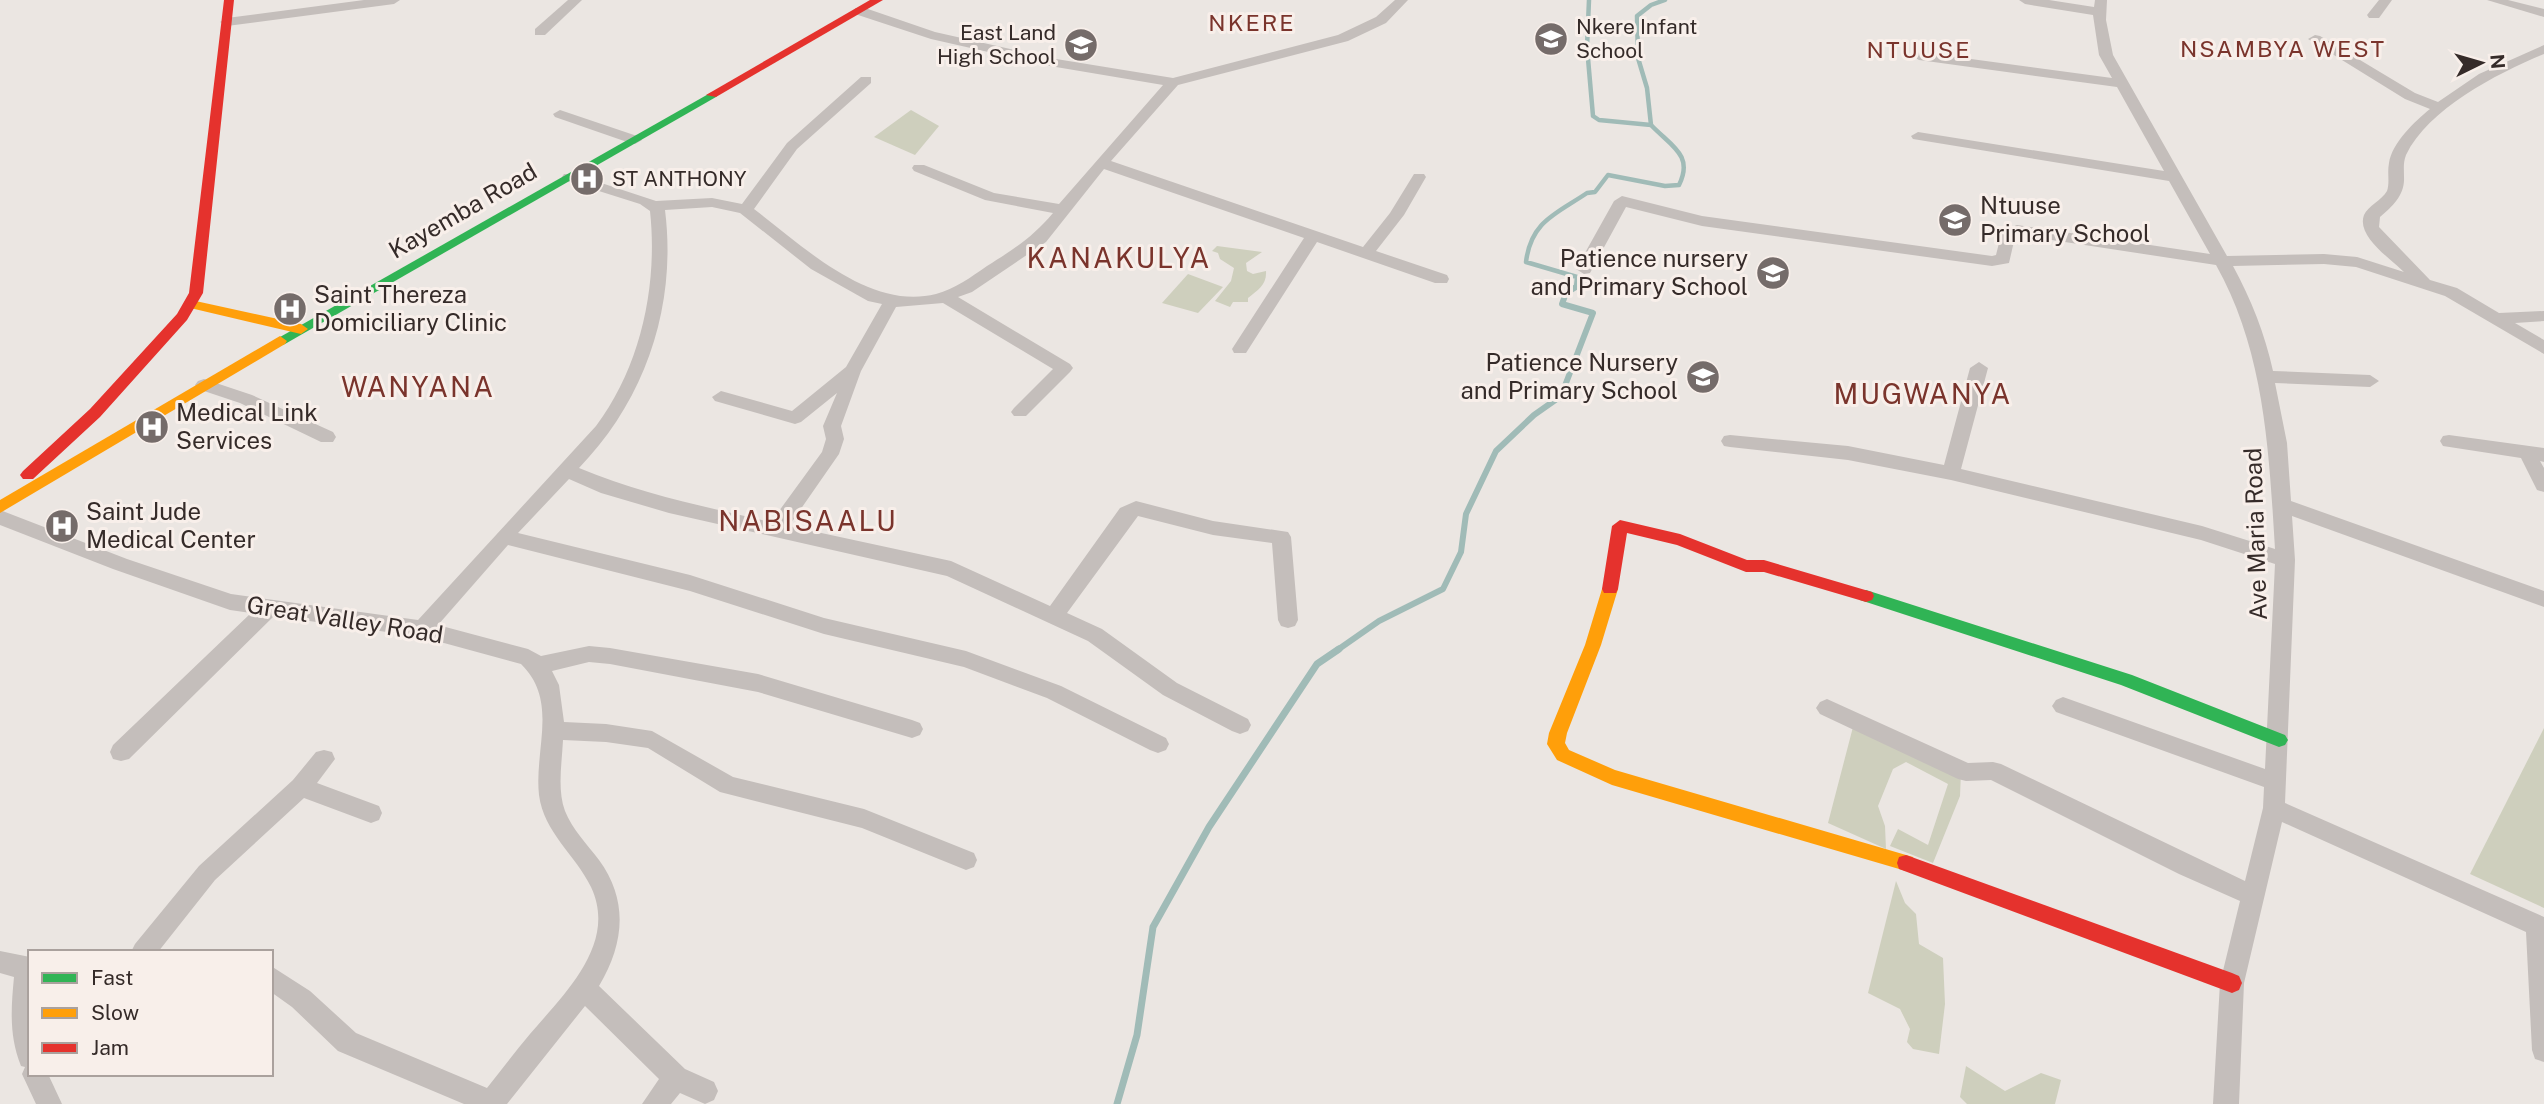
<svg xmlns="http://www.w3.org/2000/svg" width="2544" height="1104" font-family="'Public Sans',sans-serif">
<rect width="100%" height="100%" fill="#ebe6e2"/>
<!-- green -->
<g fill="#cecfbd">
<polygon points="911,110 939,126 915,155 874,137"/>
<path d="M1217,246L1262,252L1246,263L1247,271L1253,274L1266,271C1267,285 1258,290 1248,298V302H1233L1230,307L1215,301L1231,281L1234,268L1220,259L1218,253L1212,251Z"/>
<polygon points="1188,274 1223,287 1198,313 1162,303"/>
<polygon points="1853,727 1961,772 1960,796 1933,863 1890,846 1898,829 1928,845 1948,784 1906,762 1893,769 1878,806 1885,826 1886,849 1828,823"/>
<polygon points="2544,728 2544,908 2470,874"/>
<polygon points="1896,881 1905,903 1916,914 1919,944 1943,958 1945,1004 1939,1054 1913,1049 1907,1042 1910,1029 1900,1009 1868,993"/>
<polygon points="1966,1066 2005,1091 2041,1073 2061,1080 2055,1104 1967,1104 1960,1097"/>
</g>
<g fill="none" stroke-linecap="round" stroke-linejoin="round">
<!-- stream-far2 -->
<g stroke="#a0bbb7" stroke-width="4.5">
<polyline points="1651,125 1647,88 1638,58 1637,16 1651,5 1665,0"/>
<path d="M1573,289L1576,287L1577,277L1526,262C1531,221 1556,214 1587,193L1595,192L1608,175L1665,186L1679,185C1694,155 1671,146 1651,125L1599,120L1593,116L1587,47L1589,0"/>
</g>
<!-- stream-far1 -->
<polyline stroke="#a0bbb7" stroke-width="6" points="1336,651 1379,621 1443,589 1461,552 1466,514 1496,451 1534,415 1561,396 1593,313 1562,304 1566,293 1576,287"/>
<!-- stream -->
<polyline stroke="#a0bbb7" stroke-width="7" points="1117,1104 1137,1035 1153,927 1209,827 1317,664 1339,649"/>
<!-- street -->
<g fill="#c4bebb" fill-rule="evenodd">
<polygon points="364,0 400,0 394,4 227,26 220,22 227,18"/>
<polygon points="568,0 582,0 545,35 535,35 535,29"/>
<path d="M1395,0H1408L1386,23L1348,41L1178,85L1111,161L1363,247L1390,213L1414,174H1424L1426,177L1404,215L1376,251L1447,275L1449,279L1447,283H1435L1317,242L1246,353H1234L1232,349L1304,238L1104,169L1046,242L972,292L958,297L1070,364L1073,368L1070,372L1026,416H1014L1011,412L1014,408L1053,369L943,303L896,307L861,371L841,426L844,439L839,454L789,526L951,561L1050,606L1120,508L1136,501L1213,521L1288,532L1291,537L1298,620L1295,626L1288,628L1281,626L1278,620L1272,543L1213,535L1138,516L1067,613L1102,629L1177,683L1248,719L1251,725L1248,731L1240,734L1232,731L1163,695L1088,641L947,576L669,513L601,493L569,479L518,533L690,575L824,618L966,651L1061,686L1166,738L1169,744L1166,750L1158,753L1150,750L1047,698L964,667L824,634L690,591L508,545L438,625L528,649L541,656L589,646L610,648L758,674L912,720L920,723L923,729L920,735L912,738L758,692L610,664L589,662L552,671L559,685L564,722L606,724L652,731L733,777L864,809L974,853L977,860L974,867L966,870L862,828L720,792L648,748L606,742L563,740C562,763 557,789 565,811C572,829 587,844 599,860C629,901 624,944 599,986L685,1069L714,1082L718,1091L714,1100L705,1104L680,1093L671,1104H642L659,1079L585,1006L507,1104H464L338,1051L292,1007L271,992V966L310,991L356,1033L487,1088C501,1070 515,1052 530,1034C564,994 618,944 591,887C575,854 544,833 539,795C534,749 559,701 521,664L422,637L274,616L129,759L121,761L113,759L110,752L113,745L251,613L230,610L113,569L0,525V510L127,559L231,594L418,620L596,426C641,366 658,285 650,211L640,204L564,180L562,177L564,174H574L656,201L712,198L742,204L787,143L861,77H871V83L797,149L754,209C803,246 869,311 936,294C955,289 971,277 987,266C1014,249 1033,237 1053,213L985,200L914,171L912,168L914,165H924L994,193L1059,204L1163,85L1050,66L931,39L855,14V8H865L935,32L1050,58L1173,78L1338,35L1376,17ZM712,207L740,213L811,269L868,301L882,304L846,367L792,411L721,391L712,397L715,401L795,424L801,422L837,393L823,426L826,439L822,452L771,522C706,507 641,494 579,468C646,399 677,305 665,210Z"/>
<path d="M2019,0H2049L2094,7L2095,0H2107L2106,20L2113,55L2227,256L2324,254L2357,257L2404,272C2391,259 2356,236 2364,215C2368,206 2382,200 2387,191C2390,182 2387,173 2389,163C2392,143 2415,121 2430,109L2405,99L2308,39L2315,35L2320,36L2415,93L2438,102L2479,74L2544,45V54C2498,73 2428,109 2406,155C2403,163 2404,169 2404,177C2405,195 2393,206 2380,217L2379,227L2430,280L2457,288L2499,313L2544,311V321L2515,323L2544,340V354L2445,296L2356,267L2324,264L2233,266C2251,299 2265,334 2273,371L2370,375L2379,381L2370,387L2275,383L2287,443L2291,501L2544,591V607L2292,516L2295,560L2285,803L2544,917V1062L2535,1059L2532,1050L2526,932L2282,822L2244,983L2239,1104H2213L2220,983L2240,901L2179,874L1991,780L1966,781L1958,779L1820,714L1816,708L1820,702L1827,699L1968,763L1993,762L2001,764L2245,881L2263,808L2264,787L2056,712L2052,706L2056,700L2063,697L2265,769L2275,564L2201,540L1951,480L1848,460L1730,447L1724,446L1721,441L1724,436L1730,435L1848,446L1944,465L1970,368L1979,362L1988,368L1961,469L2202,526L2275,549C2269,452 2265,352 2216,265L2019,235L2015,237L2009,263L1992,266L1702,226L1626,207L1590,273L1584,274L1576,269L1614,201L1622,196L1702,216L1992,256L1996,255L2002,231L2017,225L2210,254L2169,181L1913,139L1911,136L1918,132L2164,171L2117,87L1919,60L1912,56L1919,52L2112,78L2099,55L2093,15L2025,4Z"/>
<polygon points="2379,0 2392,0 2379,18 2369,18 2367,15"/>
<polygon points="2487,0 2508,0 2544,9 2544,17"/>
<polygon points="560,110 640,137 642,140 635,144 630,143 555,117 553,114"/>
<polygon points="204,379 252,395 333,432 336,437 333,442 321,442 240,403 198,389 195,385 198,381"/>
<polygon points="2449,435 2544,448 2544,462 2540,461 2544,468 2544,492 2537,490 2521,458 2443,446 2440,441 2443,436"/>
<polygon points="324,750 332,752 335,759 317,783 379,806 382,813 379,820 371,823 304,798 215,880 158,952 131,952 135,944 199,866 293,780 316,752"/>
<path d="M0,951L30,957V1074H48L62,1104H36L22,1074L25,1067L21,1066C9,1036 11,1009 14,977L0,973Z"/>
</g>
<!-- fast -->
<g fill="#30b455" fill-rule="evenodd">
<polygon points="712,92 718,95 716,97 285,344 280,346 273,341"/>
<polygon points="1866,590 2132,675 2285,735 2288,740 2285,745 2279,747 2121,685 1860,600 1858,596 1860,592"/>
</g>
<!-- slow -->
<g fill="#ff9f0a" fill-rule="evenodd">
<polygon points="191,300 301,324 308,329 301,334 186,307 184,304"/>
<polygon points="280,336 287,341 285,344 0,513 0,500"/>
<polygon points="1610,583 1616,585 1618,589 1601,645 1567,733 1565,743 1569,750 1615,770 1906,855 1913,857 1915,863 1913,869 1906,871 1612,785 1557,760 1547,744 1549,733 1585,645 1602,589 1604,585"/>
</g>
<!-- jam -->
<g fill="#e5322d" fill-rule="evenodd">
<polygon points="224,0 234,0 203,293 187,320 100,417 33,479 23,479 20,475 23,471 90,409 177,314 189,293"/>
<polygon points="870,0 883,0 716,97 706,95"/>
<polygon points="1620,520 1680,534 1747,560 1764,560 1872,592 1874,596 1872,600 1866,602 1764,572 1746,572 1677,545 1627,533 1618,589 1616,593 1604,593 1602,589 1612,526"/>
<polygon points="1906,855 2232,973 2239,976 2242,983 2239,990 2232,993 1899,869 1897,863 1899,857"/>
</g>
</g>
<!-- icons -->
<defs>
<g id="school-disc" transform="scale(1.75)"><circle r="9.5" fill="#756c6a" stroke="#f8efea"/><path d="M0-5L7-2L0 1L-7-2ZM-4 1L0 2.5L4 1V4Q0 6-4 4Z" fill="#fff"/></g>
<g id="hospital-disc" transform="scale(1.75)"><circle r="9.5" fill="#756c6a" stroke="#f8efea"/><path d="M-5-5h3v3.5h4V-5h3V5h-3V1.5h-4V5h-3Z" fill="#fff"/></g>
</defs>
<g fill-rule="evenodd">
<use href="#school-disc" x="1551" y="39"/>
<use href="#school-disc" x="1081" y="45"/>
<use href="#hospital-disc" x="587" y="179"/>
<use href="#school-disc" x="1955" y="220"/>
<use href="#school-disc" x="1773" y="273"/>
<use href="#hospital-disc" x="290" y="309"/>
<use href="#school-disc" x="1703" y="377"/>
<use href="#hospital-disc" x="152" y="427"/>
<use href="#hospital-disc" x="62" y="526"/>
</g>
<g text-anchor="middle" stroke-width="6" stroke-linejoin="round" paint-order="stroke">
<!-- far-poi labels -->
<g font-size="21" fill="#352b29" stroke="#f8efea" text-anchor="start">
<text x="1576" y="34">Nkere Infant<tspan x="1576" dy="24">School</tspan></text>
<text x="1056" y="40" text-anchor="end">East Land<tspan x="1056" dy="24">High School</tspan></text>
<text x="612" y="186">ST ANTHONY</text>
</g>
<!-- far-quarter labels -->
<g font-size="23" letter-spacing="2" fill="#7a342c" stroke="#f8efea">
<text x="1252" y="31">NKERE</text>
<text x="2283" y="57">NSAMBYA WEST</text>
<text x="1919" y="58">NTUUSE</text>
</g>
<!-- poi labels -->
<g font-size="24" fill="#352b29" stroke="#f8efea" text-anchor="start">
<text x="1980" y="214">Ntuuse<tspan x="1980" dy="28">Primary School</tspan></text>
<text x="1748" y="267" text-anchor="end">Patience nursery<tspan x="1748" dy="28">and Primary School</tspan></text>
<text x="314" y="303">Saint Thereza<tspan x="314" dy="28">Domiciliary Clinic</tspan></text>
<text x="1678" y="371" text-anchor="end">Patience Nursery<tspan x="1678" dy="28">and Primary School</tspan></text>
<text x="176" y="421">Medical Link<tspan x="176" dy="28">Services</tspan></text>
<text x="86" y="520">Saint Jude<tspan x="86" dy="28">Medical Center</tspan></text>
</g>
<!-- street labels -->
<g font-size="24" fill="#352b29" stroke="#f8efea">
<text transform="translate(463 211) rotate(-30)" y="8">Kayemba Road</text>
<text transform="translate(2256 534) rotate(-92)" y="8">Ave Maria Road</text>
<text transform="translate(345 620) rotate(9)" y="8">Great Valley Road</text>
</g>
<!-- quarter labels -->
<g font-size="28" letter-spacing="2" fill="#7a342c" stroke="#f8efea">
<text x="1119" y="268">KANAKULYA</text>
<text x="418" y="397">WANYANA</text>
<text x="1923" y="404">MUGWANYA</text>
<text x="808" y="531">NABISAALU</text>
</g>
</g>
<!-- legend -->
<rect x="28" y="950" width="245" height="126" fill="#f8efea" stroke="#aaa19d" stroke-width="2"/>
<rect x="42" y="973" width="35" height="10" fill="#30b455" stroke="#aaa19d" stroke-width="2"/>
<text x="91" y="985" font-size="21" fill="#352b29">Fast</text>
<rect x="42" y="1008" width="35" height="10" fill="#ff9f0a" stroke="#aaa19d" stroke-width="2"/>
<text x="91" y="1020" font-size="21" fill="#352b29">Slow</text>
<rect x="42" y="1043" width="35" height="10" fill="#e5322d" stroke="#aaa19d" stroke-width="2"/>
<text x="91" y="1055" font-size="21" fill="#352b29">Jam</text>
<!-- north arrow -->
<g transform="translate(2481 63) rotate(85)" stroke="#f8efea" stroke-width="5" paint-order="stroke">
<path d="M0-5L12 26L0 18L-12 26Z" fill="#352b29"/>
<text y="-10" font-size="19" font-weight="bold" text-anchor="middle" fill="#352b29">N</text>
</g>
</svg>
